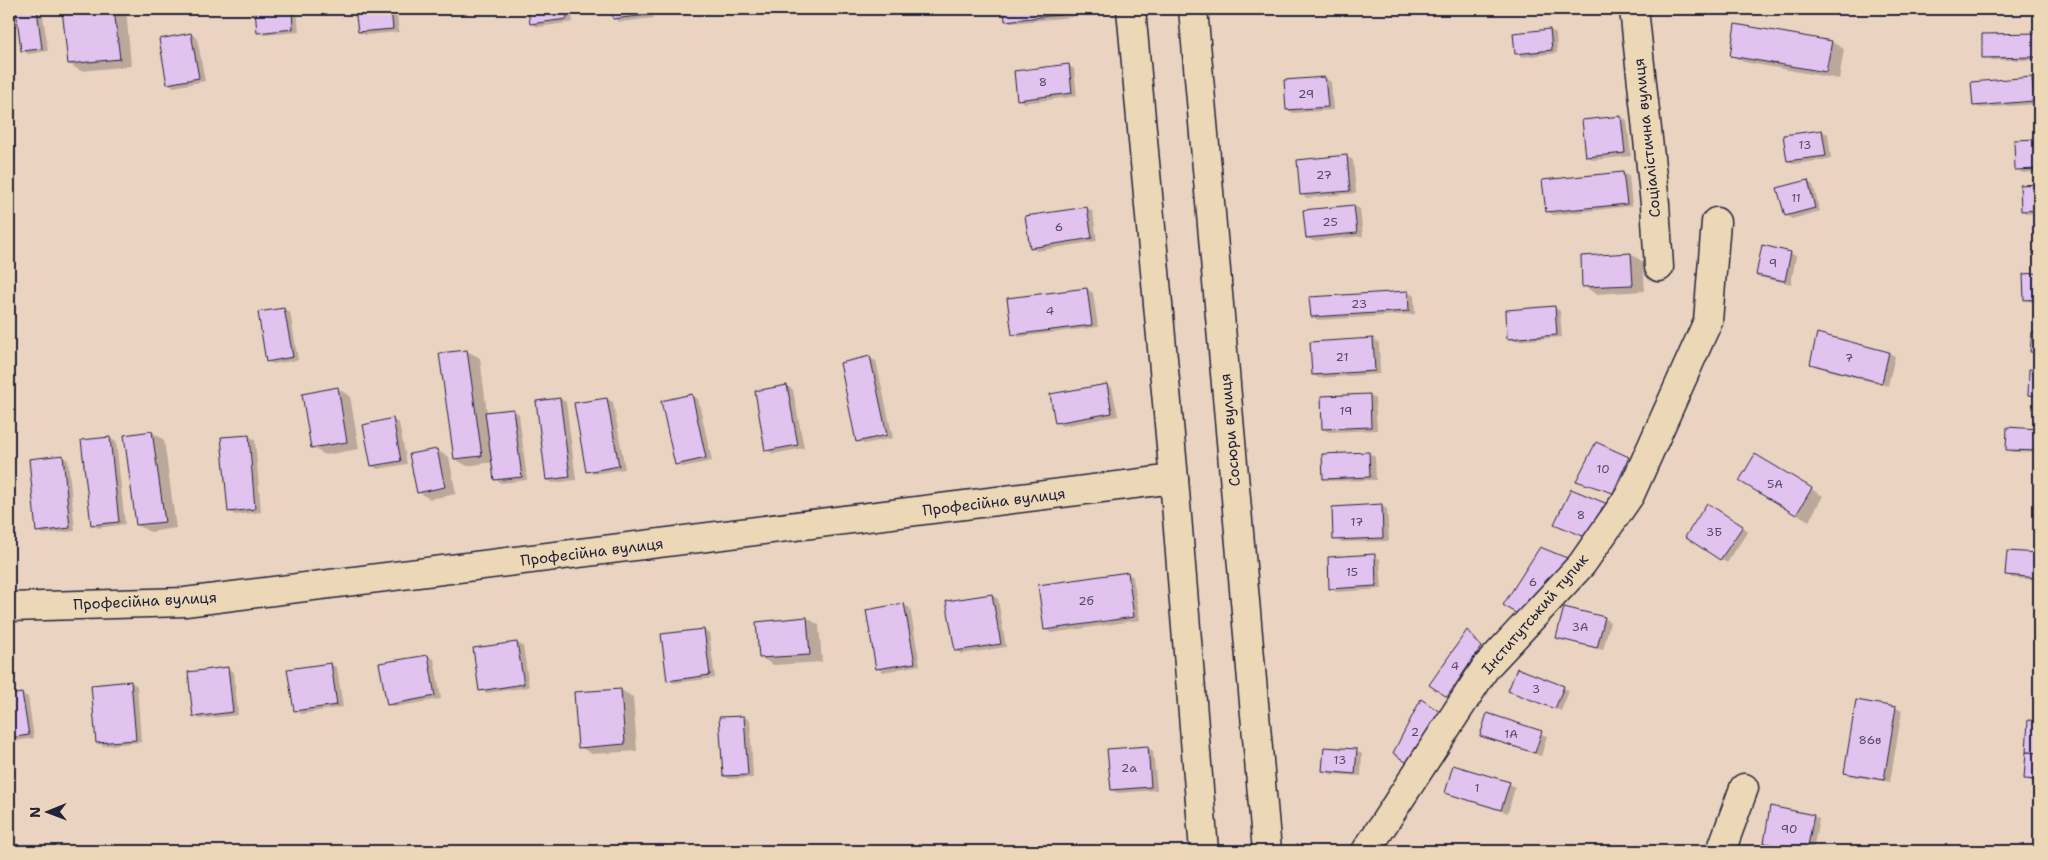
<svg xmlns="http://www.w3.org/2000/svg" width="2048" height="860" font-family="'Shantell Sans',sans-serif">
<rect width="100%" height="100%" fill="#ead3c1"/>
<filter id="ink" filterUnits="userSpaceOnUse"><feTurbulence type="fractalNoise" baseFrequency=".02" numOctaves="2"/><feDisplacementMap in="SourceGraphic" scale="10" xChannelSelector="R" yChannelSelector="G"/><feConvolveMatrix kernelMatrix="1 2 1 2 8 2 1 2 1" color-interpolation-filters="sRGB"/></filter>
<g filter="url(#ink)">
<!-- shadow -->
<g fill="#0003">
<polygon points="17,9 42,9 48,51 28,54 22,50"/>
<polygon points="63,9 126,9 131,66 81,71 69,64"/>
<polygon points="256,9 297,9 299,32 264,35 258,32"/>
<polygon points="356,9 396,9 399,32 365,35 359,32"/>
<polygon points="529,9 571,9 573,22 538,27 532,24"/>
<polygon points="613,9 652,9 653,18 620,22 614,18"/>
<polygon points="1005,9 1071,9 1072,17 1012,23 1006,20"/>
<polygon points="1550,30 1556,33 1557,53 1522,57 1516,53"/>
<polygon points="191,34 197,38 205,81 174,87 168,83"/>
<polygon points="2039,34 2039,60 1989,60 1983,57 1983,35"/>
<polygon points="1832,42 1844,49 1839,79 1744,62 1731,55"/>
<polygon points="1068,65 1074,69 1077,96 1024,103 1018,99"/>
<polygon points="1325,78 1331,82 1333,110 1293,113 1287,109"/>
<polygon points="2031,79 2037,82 2039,104 1980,108 1974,105"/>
<polygon points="9,103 16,154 9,155"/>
<polygon points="1621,117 1627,120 1631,156 1593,160 1587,156"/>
<polygon points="1822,131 1828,134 1831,159 1794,164 1788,161"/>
<polygon points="2039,140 2039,172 2023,173 2017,169 2015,141"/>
<polygon points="1347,157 1353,160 1356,193 1307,198 1301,194"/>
<polygon points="1623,173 1629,176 1632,206 1553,215 1547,211 1544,181"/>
<polygon points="1807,181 1813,185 1820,211 1792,219 1786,215"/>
<polygon points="2039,185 2039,213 2028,214 2022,210 2021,186"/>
<polygon points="1354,206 1360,209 1363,236 1313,241 1307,238"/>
<polygon points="1087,208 1093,212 1097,241 1037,251 1031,247"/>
<polygon points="1790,253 1796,256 1791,284 1763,278 1757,275"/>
<polygon points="1631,254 1643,262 1645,291 1596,294 1584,286"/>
<polygon points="2039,274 2039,302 2031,302 2025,299 2024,275"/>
<polygon points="1087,289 1093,293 1098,327 1019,337 1013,334"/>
<polygon points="1408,292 1414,296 1415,314 1318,320 1312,316"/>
<polygon points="1554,307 1560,311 1562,337 1514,341 1508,338"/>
<polygon points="284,309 290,312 298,360 273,364 267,361"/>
<polygon points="2033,333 2039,334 2039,355 2032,352"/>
<polygon points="1818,334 1889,353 1895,356 1888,386 1817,367 1811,364"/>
<polygon points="1373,339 1379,343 1380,374 1319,378 1313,375"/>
<polygon points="467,351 480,358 487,413 513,410 519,414 527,480 501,483 495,479 493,462 467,466 455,459"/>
<polygon points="870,358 876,361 893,438 864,444 858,441"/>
<polygon points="2031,370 2039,371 2039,398 2030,395"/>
<polygon points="1106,385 1112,388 1118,416 1062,426 1056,422"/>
<polygon points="787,386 793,390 804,448 773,454 767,450"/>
<polygon points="338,389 350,396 359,449 325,455 313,448"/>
<polygon points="692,395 698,399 712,461 682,467 676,464"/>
<polygon points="1369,395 1375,398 1377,430 1329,432 1323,429"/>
<polygon points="560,399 566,402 576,480 553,483 547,480"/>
<polygon points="607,399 613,402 625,469 593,474 587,471 575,404"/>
<polygon points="393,420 399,423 407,464 378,469 372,466"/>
<polygon points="2008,429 2039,430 2039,453 2013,452 2008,449"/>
<polygon points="152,432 164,440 176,528 150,532 137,525"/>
<polygon points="249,436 255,440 261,512 235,515 229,511"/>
<polygon points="110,438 116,442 125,524 98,528 92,524"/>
<polygon points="436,450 449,457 456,494 430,499 418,492"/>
<polygon points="1369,453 1375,457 1376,480 1331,481 1325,478"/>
<polygon points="1755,456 1823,496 1809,521 1741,480"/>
<polygon points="62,457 68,460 75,531 43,534 37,531"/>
<polygon points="1628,458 1634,462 1620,495 1577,480"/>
<polygon points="1381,506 1387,509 1389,541 1341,542 1335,539"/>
<polygon points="1713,508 1748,531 1727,563 1686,537"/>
<polygon points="2008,552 2039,554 2039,580 2012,578 2006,574"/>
<polygon points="1374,556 1380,559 1382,589 1336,592 1331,588"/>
<polygon points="1127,573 1133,577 1140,620 1051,633 1045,629"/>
<polygon points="992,595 998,599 1006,647 962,654 956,651"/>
<polygon points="904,605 910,608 920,665 883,672 877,668"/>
<polygon points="807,618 819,625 822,662 773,665 760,657"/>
<polygon points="1604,618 1610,622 1603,650 1563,640 1558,637"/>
<polygon points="703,630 709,633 715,678 674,683 668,680"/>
<polygon points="1467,632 1473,635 1486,651 1453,699 1431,685"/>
<polygon points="517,643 523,646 529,687 486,693 480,690"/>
<polygon points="428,656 434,659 441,699 394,707 388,704"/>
<polygon points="331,664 337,668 343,707 301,714 295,710"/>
<polygon points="228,669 234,672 238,715 200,719 194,716"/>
<polygon points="131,682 137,686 141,742 103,746 97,742"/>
<polygon points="1563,687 1569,691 1561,711 1516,694"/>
<polygon points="621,690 633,697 637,751 592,754 580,747"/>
<polygon points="22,694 28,697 34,738 9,742 9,696"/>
<polygon points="1896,708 1902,711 1890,782 1851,776 1846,773"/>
<polygon points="1488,715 1547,736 1541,756 1482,735"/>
<polygon points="744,717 750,720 753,778 730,779 724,776 720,718"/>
<polygon points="2029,722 2039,722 2039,782 2032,782 2026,778"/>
<polygon points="1147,747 1153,751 1157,790 1118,793 1112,790"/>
<polygon points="1356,751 1362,754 1361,776 1330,774 1324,770"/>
<polygon points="1509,784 1515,787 1508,813 1446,793"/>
<polygon points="1771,808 1813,816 1819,819 1813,851 1764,851"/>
</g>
<!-- building -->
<g fill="#e2c2ef" stroke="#22223b">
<polygon points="16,9 37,9 42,49 21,51"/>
<polygon points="62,9 114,9 120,59 68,64"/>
<polygon points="255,9 292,9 293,29 257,33"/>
<polygon points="355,9 391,9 393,29 358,32"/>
<polygon points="528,9 566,9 567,19 530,24"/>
<polygon points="612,9 646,9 647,15 613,19"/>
<polygon points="1004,9 1066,9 1067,14 1005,21"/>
<polygon points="1735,24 1832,41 1826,72 1730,56"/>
<polygon points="1550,29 1552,50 1515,54 1513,33"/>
<polygon points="191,33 199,78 167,84 159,39"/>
<polygon points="2039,33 2039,57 1982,58 1982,34"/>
<polygon points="1069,64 1072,93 1017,100 1014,71"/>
<polygon points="1325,77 1328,107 1286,110 1284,80"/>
<polygon points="2032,77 2034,101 1973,106 1971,82"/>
<polygon points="1621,116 1625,153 1586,157 1582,120"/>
<polygon points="1822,130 1826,156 1787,161 1783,135"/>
<polygon points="2039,139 2039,169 2015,170 2014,140"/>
<polygon points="1347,155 1350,191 1300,195 1297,160"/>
<polygon points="1623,172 1627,204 1546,212 1542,180"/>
<polygon points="1808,180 1815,208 1785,216 1777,188"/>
<polygon points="2039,184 2039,210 2021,211 2020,185"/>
<polygon points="1354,205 1357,233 1306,238 1303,210"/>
<polygon points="1087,207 1092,238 1030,248 1025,216"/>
<polygon points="1762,245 1791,252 1785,281 1756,275"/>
<polygon points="1631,253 1633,285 1582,287 1581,256"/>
<polygon points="2039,273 2039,299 2024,300 2023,274"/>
<polygon points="1087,288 1092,325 1012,335 1007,298"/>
<polygon points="1408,291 1409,311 1311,317 1309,297"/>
<polygon points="1555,306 1557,335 1507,339 1506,310"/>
<polygon points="284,308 293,357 266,362 258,312"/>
<polygon points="2032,332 2039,333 2039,353 2030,352"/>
<polygon points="1817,333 1889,352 1882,383 1810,364"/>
<polygon points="1373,338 1375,371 1312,375 1310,342"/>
<polygon points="467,350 482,456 454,459 439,353"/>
<polygon points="870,356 887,435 856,442 840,363"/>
<polygon points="2029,369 2039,370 2039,396 2028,395"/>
<polygon points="1107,384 1112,413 1055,423 1050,394"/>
<polygon points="787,385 798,445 765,451 755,391"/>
<polygon points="338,387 347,442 311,448 302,394"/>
<polygon points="692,394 706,458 675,465 661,401"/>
<polygon points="1370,394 1371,427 1322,429 1321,396"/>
<polygon points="560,398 570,477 546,480 536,401"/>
<polygon points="607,398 619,466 586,472 574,403"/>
<polygon points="513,409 522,477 494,480 485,412"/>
<polygon points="393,418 401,461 371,466 363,425"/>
<polygon points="2007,427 2039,429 2039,451 2006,450"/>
<polygon points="152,431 165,522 136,525 124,435"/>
<polygon points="249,435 255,509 228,512 221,437"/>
<polygon points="110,437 119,522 91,525 81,440"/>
<polygon points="1596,442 1629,457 1613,493 1576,481"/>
<polygon points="437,449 445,487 417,493 409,454"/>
<polygon points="1369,452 1370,477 1323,479 1322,454"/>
<polygon points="1755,454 1812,488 1796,515 1739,481"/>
<polygon points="63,455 70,528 36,532 29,459"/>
<polygon points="1571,489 1610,505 1590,539 1554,524"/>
<polygon points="1707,503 1743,526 1720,560 1685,537"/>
<polygon points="1382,504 1383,538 1333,540 1332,507"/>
<polygon points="1540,547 1567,558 1520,616 1503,605"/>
<polygon points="2007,551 2039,553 2039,578 2005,575"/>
<polygon points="1375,554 1376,586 1329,589 1328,557"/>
<polygon points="1128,572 1134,617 1044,630 1038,585"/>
<polygon points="992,594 1001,644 955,651 946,601"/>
<polygon points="904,603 915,663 876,669 866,610"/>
<polygon points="1564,607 1605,617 1597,648 1556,638"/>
<polygon points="807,617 810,655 759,658 756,622"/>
<polygon points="704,629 710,675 667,681 661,634"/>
<polygon points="1467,630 1481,647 1447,697 1429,685"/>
<polygon points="517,642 524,684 479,691 473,648"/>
<polygon points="428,655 435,696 387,705 379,663"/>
<polygon points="331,663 337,705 294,711 287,669"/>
<polygon points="228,667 233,712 193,717 188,672"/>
<polygon points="1517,668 1564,686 1555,709 1508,691"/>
<polygon points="131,681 136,740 96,743 91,685"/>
<polygon points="621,689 625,744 578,748 574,692"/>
<polygon points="22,693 29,735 9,738 9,695"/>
<polygon points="1421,699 1440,712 1407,763 1393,753"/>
<polygon points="1856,700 1896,707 1884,780 1844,773"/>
<polygon points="1487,713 1542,731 1535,753 1480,736"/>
<polygon points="744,716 748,775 723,776 719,717"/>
<polygon points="2028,720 2039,721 2039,753 2026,752"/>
<polygon points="1148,746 1151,787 1111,790 1107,749"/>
<polygon points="1324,747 1357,749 1355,774 1322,771"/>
<polygon points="2026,752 2039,753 2039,780 2024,779"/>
<polygon points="1453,765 1510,782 1501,810 1445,793"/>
<polygon points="1770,806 1814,815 1807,851 1764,843"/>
<polygon points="1764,843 1807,851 1762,851"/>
</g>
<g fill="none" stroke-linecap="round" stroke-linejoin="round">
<!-- minor casing -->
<g stroke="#22223b" stroke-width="31">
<g id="minor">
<polyline points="1634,9 1655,204 1659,267"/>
<polyline points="9,607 185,602 1174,479"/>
<polyline points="1366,851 1486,667 1582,564 1630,495 1708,321 1716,222"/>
<polyline points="1721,851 1744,788"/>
</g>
</g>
<!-- tertiary casing -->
<g stroke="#22223b" stroke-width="31">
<g id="tertiary">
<polyline points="1131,9 1174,479 1204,851"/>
<polyline points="1193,9 1267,851"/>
</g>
</g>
<!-- minor -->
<use href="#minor" stroke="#ecd7b6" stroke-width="28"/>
<!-- tertiary -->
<use href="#tertiary" stroke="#ecd7b6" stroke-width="28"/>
</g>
</g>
<g text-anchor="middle" stroke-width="4" stroke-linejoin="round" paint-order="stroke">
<!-- number labels -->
<g font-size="12" fill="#524a68">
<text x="1043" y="86">8</text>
<text x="1306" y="98">29</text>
<text x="1805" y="149">13</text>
<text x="1324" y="179">27</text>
<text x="1796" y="202">11</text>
<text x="1330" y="226">25</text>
<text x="1059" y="231">6</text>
<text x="1773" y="267">9</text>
<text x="1359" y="308">23</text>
<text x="1050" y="315">4</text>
<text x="1342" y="361">21</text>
<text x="1849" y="362">7</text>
<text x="1346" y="415">19</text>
<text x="1603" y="473">10</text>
<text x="1775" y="488">5А</text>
<text x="1581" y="519">8</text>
<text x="1357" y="526">17</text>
<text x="1714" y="536">3Б</text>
<text x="1352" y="576">15</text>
<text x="1533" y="586">6</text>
<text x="1086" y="605">2б</text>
<text x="1580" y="631">3А</text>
<text x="1455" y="670">4</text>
<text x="1536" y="693">3</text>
<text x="1415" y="736">2</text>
<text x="1511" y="738">1А</text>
<text x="1870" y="744">86в</text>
<text x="1340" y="764">13</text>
<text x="1129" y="772">2а</text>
<text x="1477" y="792">1</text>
<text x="1789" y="833">90</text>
</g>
<!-- street labels -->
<g font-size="15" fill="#22223b" stroke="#ecd7b6">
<text transform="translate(1647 138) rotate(-96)" y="5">Соціалістична вулиця</text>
<text transform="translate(1230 430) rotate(-95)" y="5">Сосюри вулиця</text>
<text transform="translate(994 502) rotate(-7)" y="5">Професійна вулиця</text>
<text transform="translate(592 552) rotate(-7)" y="5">Професійна вулиця</text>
<text transform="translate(145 601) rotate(-3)" y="5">Професійна вулиця</text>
<text transform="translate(1535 614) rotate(-49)" y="5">Інститутський тупик</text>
</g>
</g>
<!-- margin -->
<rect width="2048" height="860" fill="none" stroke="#ecd7b6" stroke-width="30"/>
<rect x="15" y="15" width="2018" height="830" fill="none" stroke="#22223b" stroke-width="2" filter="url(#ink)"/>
<!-- north arrow -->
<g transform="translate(48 812) rotate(269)" stroke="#ecd7b6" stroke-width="4" paint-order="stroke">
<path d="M0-4L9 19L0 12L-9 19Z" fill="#22223b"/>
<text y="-8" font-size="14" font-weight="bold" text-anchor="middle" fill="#22223b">N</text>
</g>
</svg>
